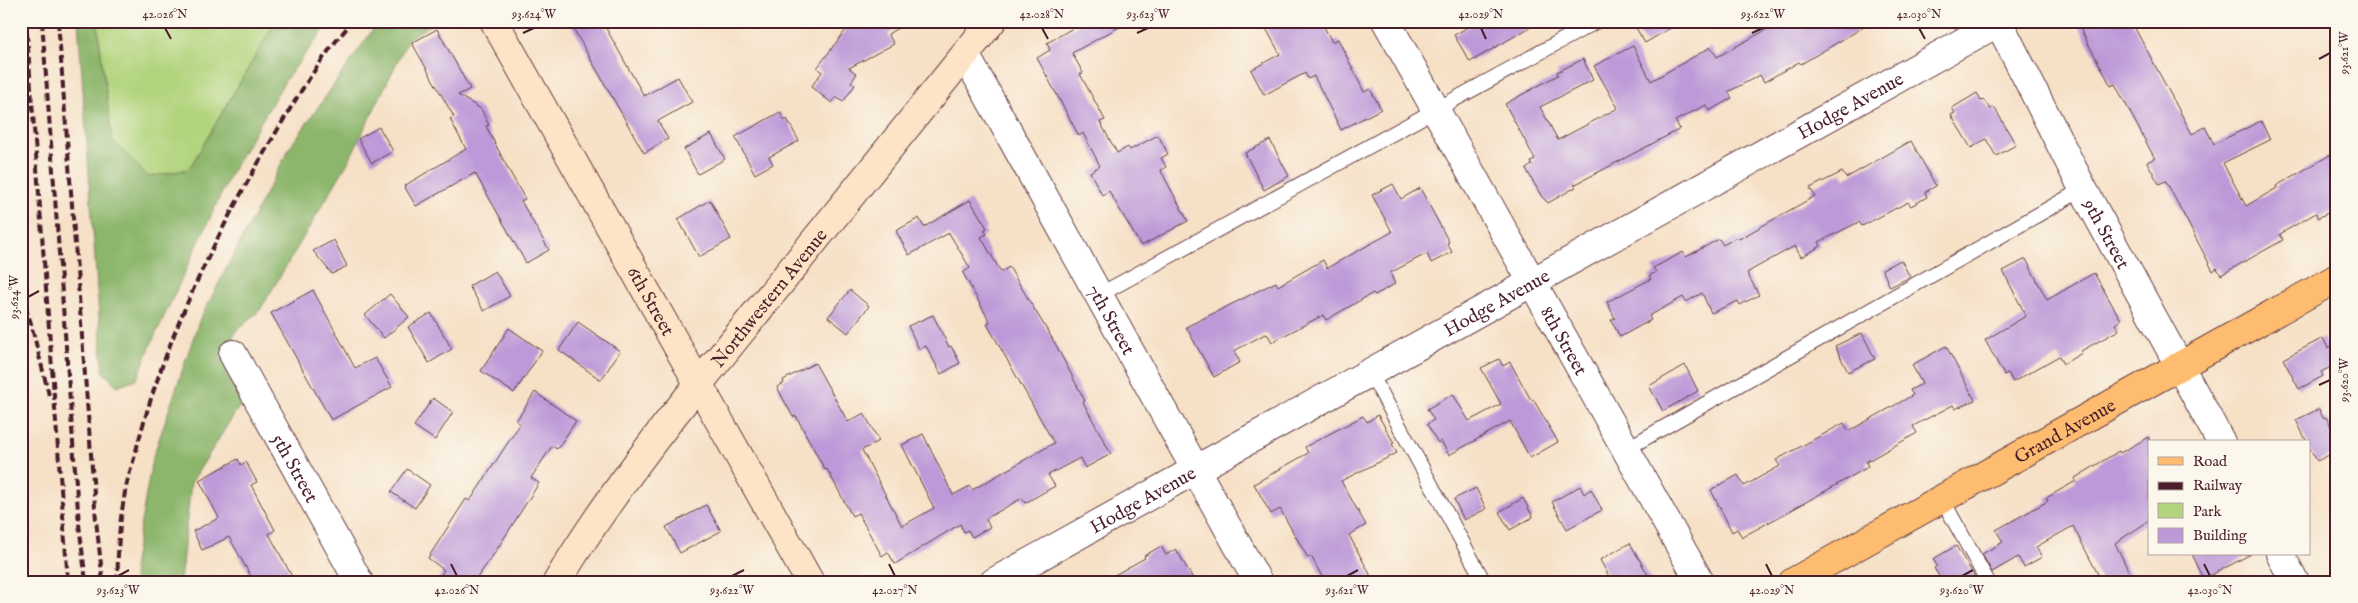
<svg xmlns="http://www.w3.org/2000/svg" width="2358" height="603" font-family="'IM FELL English',serif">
<rect width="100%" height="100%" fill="#fbf7ec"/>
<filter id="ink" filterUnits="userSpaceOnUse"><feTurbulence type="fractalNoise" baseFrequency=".02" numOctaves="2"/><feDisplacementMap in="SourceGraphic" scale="10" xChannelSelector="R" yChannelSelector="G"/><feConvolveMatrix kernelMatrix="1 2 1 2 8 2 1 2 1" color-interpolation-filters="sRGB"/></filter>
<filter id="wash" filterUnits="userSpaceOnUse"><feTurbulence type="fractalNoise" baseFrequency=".0096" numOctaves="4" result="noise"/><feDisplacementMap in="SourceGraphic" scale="20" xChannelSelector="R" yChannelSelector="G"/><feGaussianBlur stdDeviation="1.12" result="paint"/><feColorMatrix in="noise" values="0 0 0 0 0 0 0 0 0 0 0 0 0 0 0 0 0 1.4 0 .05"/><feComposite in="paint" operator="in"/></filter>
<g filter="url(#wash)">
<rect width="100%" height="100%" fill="#f6e0c6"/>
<!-- green -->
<polygon fill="#b1d47d" stroke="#7e7a54" points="97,21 276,21 189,169 149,177 112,140"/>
<!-- forest -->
<g fill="#8cb66c" stroke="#6b6a4c">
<polygon points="78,21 97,21 112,140 149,177 189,169 276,21 331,21 286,79 232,171 153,340 137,379 117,386 103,372"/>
<polygon points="379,21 437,21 409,38 347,164 260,310 234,333 226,373 242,402 191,483 180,582 135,582 133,568 152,460 199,321 290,147"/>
</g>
<g id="blocks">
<!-- building -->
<g fill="#bc99d8">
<polygon points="569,21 602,21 644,96 678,77 692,102 658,121 668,139 644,153"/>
<polygon points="839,21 910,21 888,34 894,44 849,68 857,74 851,82 855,85 843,102 836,97 832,103 811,87 822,72 817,68 845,31"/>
<polygon points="1085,21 1130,21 1072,53 1083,73 1080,74 1105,120 1100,122 1117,153 1128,147 1130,150 1158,135 1168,154 1161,158 1166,167 1161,170 1162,173 1188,221 1141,246 1109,191 1102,195 1090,172 1100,166 1083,133 1079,136 1037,58 1050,50 1047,43"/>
<polygon points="1262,21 1321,21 1332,42 1338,39 1364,92 1370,89 1381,109 1341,130 1314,76 1308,79 1305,73 1264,95 1251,70 1280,54"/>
<polygon points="1479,21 1541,21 1470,62 1454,35"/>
<polygon points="1632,21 1682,21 1645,43"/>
<polygon points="1782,21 1874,21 1801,64 1799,62 1764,82 1760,75 1728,92 1732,98 1709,111 1706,105 1675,121 1680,129 1574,185 1576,187 1548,203 1542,197 1526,169 1532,165 1531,162 1535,159 1505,104 1558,75 1557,72 1583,59 1593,80 1540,107 1558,140 1618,108 1594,66 1633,46 1651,81 1711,47 1717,57"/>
<polygon points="2076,21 2131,21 2192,134 2205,127 2214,144 2261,121 2270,140 2223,163 2246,206 2277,188 2276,186 2337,151 2337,208 2318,218 2316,213 2280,234 2283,240 2221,275 2217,268 2213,271 2166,181 2159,184 2147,162 2155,158 2154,157 2115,84 2111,86"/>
<polygon points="437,29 470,89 458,95 481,109 489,125 486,126 506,165 525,199 521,201 549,250 526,263 475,173 416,206 404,186 466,149 450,119 454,117 412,43"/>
<polygon points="1977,93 1981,101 1984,100 1990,109 1994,107 2016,145 1996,156 1986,139 1971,148 1951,115 1955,113 1952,108"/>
<polygon points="780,112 785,121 787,119 799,141 769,157 773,164 755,174 735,137"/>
<polygon points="379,127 393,151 372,163 358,139"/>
<polygon points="711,134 725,159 698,174 684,149"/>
<polygon points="1270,140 1289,176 1264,190 1245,153"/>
<polygon points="1911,141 1936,186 1925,192 1927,197 1911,206 1908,202 1862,226 1859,222 1819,242 1821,246 1801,257 1795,246 1755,268 1747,273 1759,295 1740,305 1738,301 1711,313 1702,293 1686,302 1683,297 1649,316 1651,320 1620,337 1611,320 1615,318 1607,302 1651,279 1649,276 1656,272 1653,268 1683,252 1686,257 1719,239 1723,245 1737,237 1739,239 1815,196 1810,188 1842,172 1846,178"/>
<polygon points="1393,184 1401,199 1420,188 1449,242 1447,243 1452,252 1431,263 1427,254 1424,255 1390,273 1395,284 1375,295 1373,293 1326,320 1323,315 1272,342 1268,335 1265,334 1234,351 1240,362 1214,377 1186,327 1276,282 1278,286 1323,260 1327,268 1392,232 1372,195"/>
<polygon points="710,200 731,239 699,257 678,219"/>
<polygon points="970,200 987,228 984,230 987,234 981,237 1001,272 1009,267 1056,345 1085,401 1083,402 1111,454 1085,468 1080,458 1048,475 1055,486 1025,503 1022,498 987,518 986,520 990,527 972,537 968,530 964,532 960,524 895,564 888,552 882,556 858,513 852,516 827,469 825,470 796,416 793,417 777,387 784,383 783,380 815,363 848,422 864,413 879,441 862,450 902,526 934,508 902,445 923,434 953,495 970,486 972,490 1054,443 987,324 990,322 963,273 970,268 949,233 909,255 896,231 919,218 924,227"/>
<polygon points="334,240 347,266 332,274 313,251"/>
<polygon points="2026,259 2047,300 2094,273 2121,320 2115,324 2119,330 2081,351 2082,353 2063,364 2059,356 2013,382 2008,373 2004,375 1985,340 2026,316 2003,271"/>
<polygon points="1901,260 1910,277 1890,287 1882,269"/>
<polygon points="495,271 510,296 484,311 469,286"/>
<polygon points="313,290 355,368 375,358 392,387 331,420 271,313"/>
<polygon points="850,290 869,306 848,333 828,317"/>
<polygon points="390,294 409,317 384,338 365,315"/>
<polygon points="431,313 452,349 429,363 408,327"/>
<polygon points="933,315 949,347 951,346 960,363 941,374 926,346 919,349 908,326"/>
<polygon points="578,322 620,351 601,380 559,350"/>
<polygon points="509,328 542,351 514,393 481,371"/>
<polygon points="1862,333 1875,359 1848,372 1835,346"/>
<polygon points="2323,338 2328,348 2337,343 2337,364 2321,372 2323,376 2299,389 2283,359"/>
<polygon points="1946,346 1975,400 1955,409 1953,405 1913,426 1917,433 1866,462 1868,467 1790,511 1742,537 1737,529 1732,532 1711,490 1738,475 1744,486 1780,466 1776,460 1844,423 1849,431 1913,395 1910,390 1922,384 1912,365"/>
<polygon points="1499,359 1503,366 1510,362 1531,400 1533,399 1558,442 1530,458 1510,421 1449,455 1441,441 1438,443 1427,424 1434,420 1427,409 1453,394 1469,421 1501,404 1481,368"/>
<polygon points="1685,365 1698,391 1663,411 1649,386"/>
<polygon points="535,392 576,421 557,449 552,446 531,478 539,483 494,554 474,582 436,582 444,570 428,558 466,499 470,501 520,424 516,421"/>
<polygon points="433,398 453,412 435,440 414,426"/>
<polygon points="2319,409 2323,418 2326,417 2337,438 2337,451 2317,461 2309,447 2309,442 2307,442 2296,420"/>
<polygon points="1378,415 1394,443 1392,444 1397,453 1341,481 1366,525 1349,535 1374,582 1325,582 1311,556 1308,558 1280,509 1271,514 1254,484 1308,453 1305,447 1363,416 1367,422"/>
<polygon points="2149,437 2149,521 2115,543 2131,576 2120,582 2102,582 2073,526 2036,547 2042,557 2024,567 2018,557 1992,572 1982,554 2003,542 1996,530 2048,501 2046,498 2076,481 2075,478 2119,451 2120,453"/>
<polygon points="238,459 241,465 246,462 257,482 251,485 275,530 269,534 295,582 254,582 229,537 202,550 193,531 219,518 199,480"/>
<polygon points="407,469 430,485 415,508 391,492"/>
<polygon points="1580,486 1584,494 1591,489 1602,510 1567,529 1552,502"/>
<polygon points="1476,488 1486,509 1464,520 1454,499"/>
<polygon points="1523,498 1533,517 1510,530 1499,512"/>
<polygon points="706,505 721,531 680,553 666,527"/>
<polygon points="1630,543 1652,582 1612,582 1600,560"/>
<polygon points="1161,546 1166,555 1176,549 1195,582 1102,582 1145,558 1144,556"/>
<polygon points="1956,546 1978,582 1933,582 1940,578 1934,568 1937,566 1933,559"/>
<polygon points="2192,554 2251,554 2204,579"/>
</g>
</g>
</g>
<g filter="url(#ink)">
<use href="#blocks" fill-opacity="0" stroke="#643c42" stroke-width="1"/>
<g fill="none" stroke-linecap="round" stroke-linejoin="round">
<!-- lane casing -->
<g stroke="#643c42" stroke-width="16">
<g id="lane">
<polyline points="1099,295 1597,21"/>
<polyline points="1370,372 1484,582"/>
<polyline points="1626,449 2083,189"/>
<polyline points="1942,499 1988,582"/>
</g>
</g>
<!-- street casing -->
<g stroke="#643c42" stroke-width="30">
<g id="street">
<path id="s1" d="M1386,21L1700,582"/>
<path id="s2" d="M1998,21L2083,189L2221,442"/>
<path id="s3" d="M966,56L1258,582"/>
<path id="s4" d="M233,354L359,582"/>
<polyline points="2280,554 2295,582"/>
<path id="s5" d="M994,582L1999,22"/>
</g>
</g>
<!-- secondary casing -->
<g stroke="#643c42" stroke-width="30">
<g id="secondary">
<path id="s6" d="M494,21L810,582"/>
<path id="s7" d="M557,582C591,524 631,470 672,417L992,21"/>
</g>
</g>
<!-- primary casing -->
<g stroke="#643c42" stroke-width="30">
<g id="primary">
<path id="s8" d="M1793,582L2337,278"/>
</g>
</g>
<!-- lane -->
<use href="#lane" stroke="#fff" stroke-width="14"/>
<!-- street -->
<use href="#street" stroke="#fff" stroke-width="28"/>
<!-- secondary -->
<use href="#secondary" stroke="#fee4c6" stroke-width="28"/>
<!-- primary -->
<use href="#primary" stroke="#fdbc70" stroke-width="28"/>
<!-- rail -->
<g stroke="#4a1f2b" stroke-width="4" stroke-dasharray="8 4" stroke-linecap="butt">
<polyline points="26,21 68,582"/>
<polyline points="42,21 79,524 86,582"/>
<polyline points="58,21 96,520 103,582"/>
<polyline points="21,295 30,320 49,395"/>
<path d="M118,582C117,555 119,525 124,499C126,481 133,464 137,447C164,343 210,246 264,153C291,107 317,61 353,21"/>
</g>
</g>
</g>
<!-- ticks -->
<path fill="none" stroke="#4a1f2b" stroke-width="2" d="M165,28L171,39M1042,28L1048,39M1481,28L1486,39M1919,28L1925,39M523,33L534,28M1137,33L1148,28M1752,33L1763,28M2319,59L2330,53M28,297L39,291M2319,385L2330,380M451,564L457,576M889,564L895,576M1766,564L1772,576M2204,564L2210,576M118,576L129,570M732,576L744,570M1347,576L1358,570M1962,576L1973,570"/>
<g text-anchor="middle" stroke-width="4" stroke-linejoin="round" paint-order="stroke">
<!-- street labels -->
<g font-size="19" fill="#4a1f2b" stroke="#fbf7ec">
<text dy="7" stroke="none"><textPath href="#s5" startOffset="980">Hodge Avenue</textPath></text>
<text dy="7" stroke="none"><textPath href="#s2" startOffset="239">9th Street</textPath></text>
<text dy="7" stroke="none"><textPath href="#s7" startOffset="355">Northwestern Avenue</textPath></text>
<text dy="7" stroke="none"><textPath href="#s6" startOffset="321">6th Street</textPath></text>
<text dy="7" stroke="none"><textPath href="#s5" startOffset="575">Hodge Avenue</textPath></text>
<text dy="7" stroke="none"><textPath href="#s3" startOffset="301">7th Street</textPath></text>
<text dy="7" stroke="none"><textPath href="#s1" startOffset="366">8th Street</textPath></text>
<text dy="7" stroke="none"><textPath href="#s8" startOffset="311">Grand Avenue</textPath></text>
<text dy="7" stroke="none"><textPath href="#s4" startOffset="130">5th Street</textPath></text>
<text dy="7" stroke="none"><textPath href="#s5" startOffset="170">Hodge Avenue</textPath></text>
</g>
</g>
<!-- margin -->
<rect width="2358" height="603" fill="none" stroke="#fbf7ec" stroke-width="55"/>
<!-- legend -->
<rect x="2148" y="440" width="162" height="115" fill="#fbf7ec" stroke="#b4a19f"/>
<rect x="2158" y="457" width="25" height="8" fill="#fdbc70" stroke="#b4a19f"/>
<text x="2193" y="466" font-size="15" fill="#4a1f2b">Road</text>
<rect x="2158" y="482" width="25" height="8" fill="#4a1f2b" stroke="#b4a19f"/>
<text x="2193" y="490" font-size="15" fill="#4a1f2b">Railway</text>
<rect x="2158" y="503" width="25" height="15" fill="#b1d47d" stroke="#b4a19f"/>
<text x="2193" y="516" font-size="15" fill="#4a1f2b">Park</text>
<rect x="2158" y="528" width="25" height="15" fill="#bc99d8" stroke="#b4a19f"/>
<text x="2193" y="540" font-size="15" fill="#4a1f2b">Building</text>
<rect x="28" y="28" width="2302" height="548" fill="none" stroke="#4a1f2b" stroke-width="2"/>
<g font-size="12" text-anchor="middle" fill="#4a1f2b">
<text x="165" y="18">42.026°N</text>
<text x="534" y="18">93.624°W</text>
<text x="1042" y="18">42.028°N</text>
<text x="1148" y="18">93.623°W</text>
<text x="1481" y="18">42.029°N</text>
<text x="1763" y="18">93.622°W</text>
<text x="1919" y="18">42.030°N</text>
<text transform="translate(2344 53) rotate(-90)" y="4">93.621°W</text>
<text transform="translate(14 297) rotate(-90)" y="4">93.624°W</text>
<text transform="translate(2344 380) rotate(-90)" y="4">93.620°W</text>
<text x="118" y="594">93.623°W</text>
<text x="457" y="594">42.026°N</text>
<text x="732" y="594">93.622°W</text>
<text x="895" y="594">42.027°N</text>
<text x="1347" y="594">93.621°W</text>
<text x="1772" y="594">42.029°N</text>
<text x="1962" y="594">93.620°W</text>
<text x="2210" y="594">42.030°N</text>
</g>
</svg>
